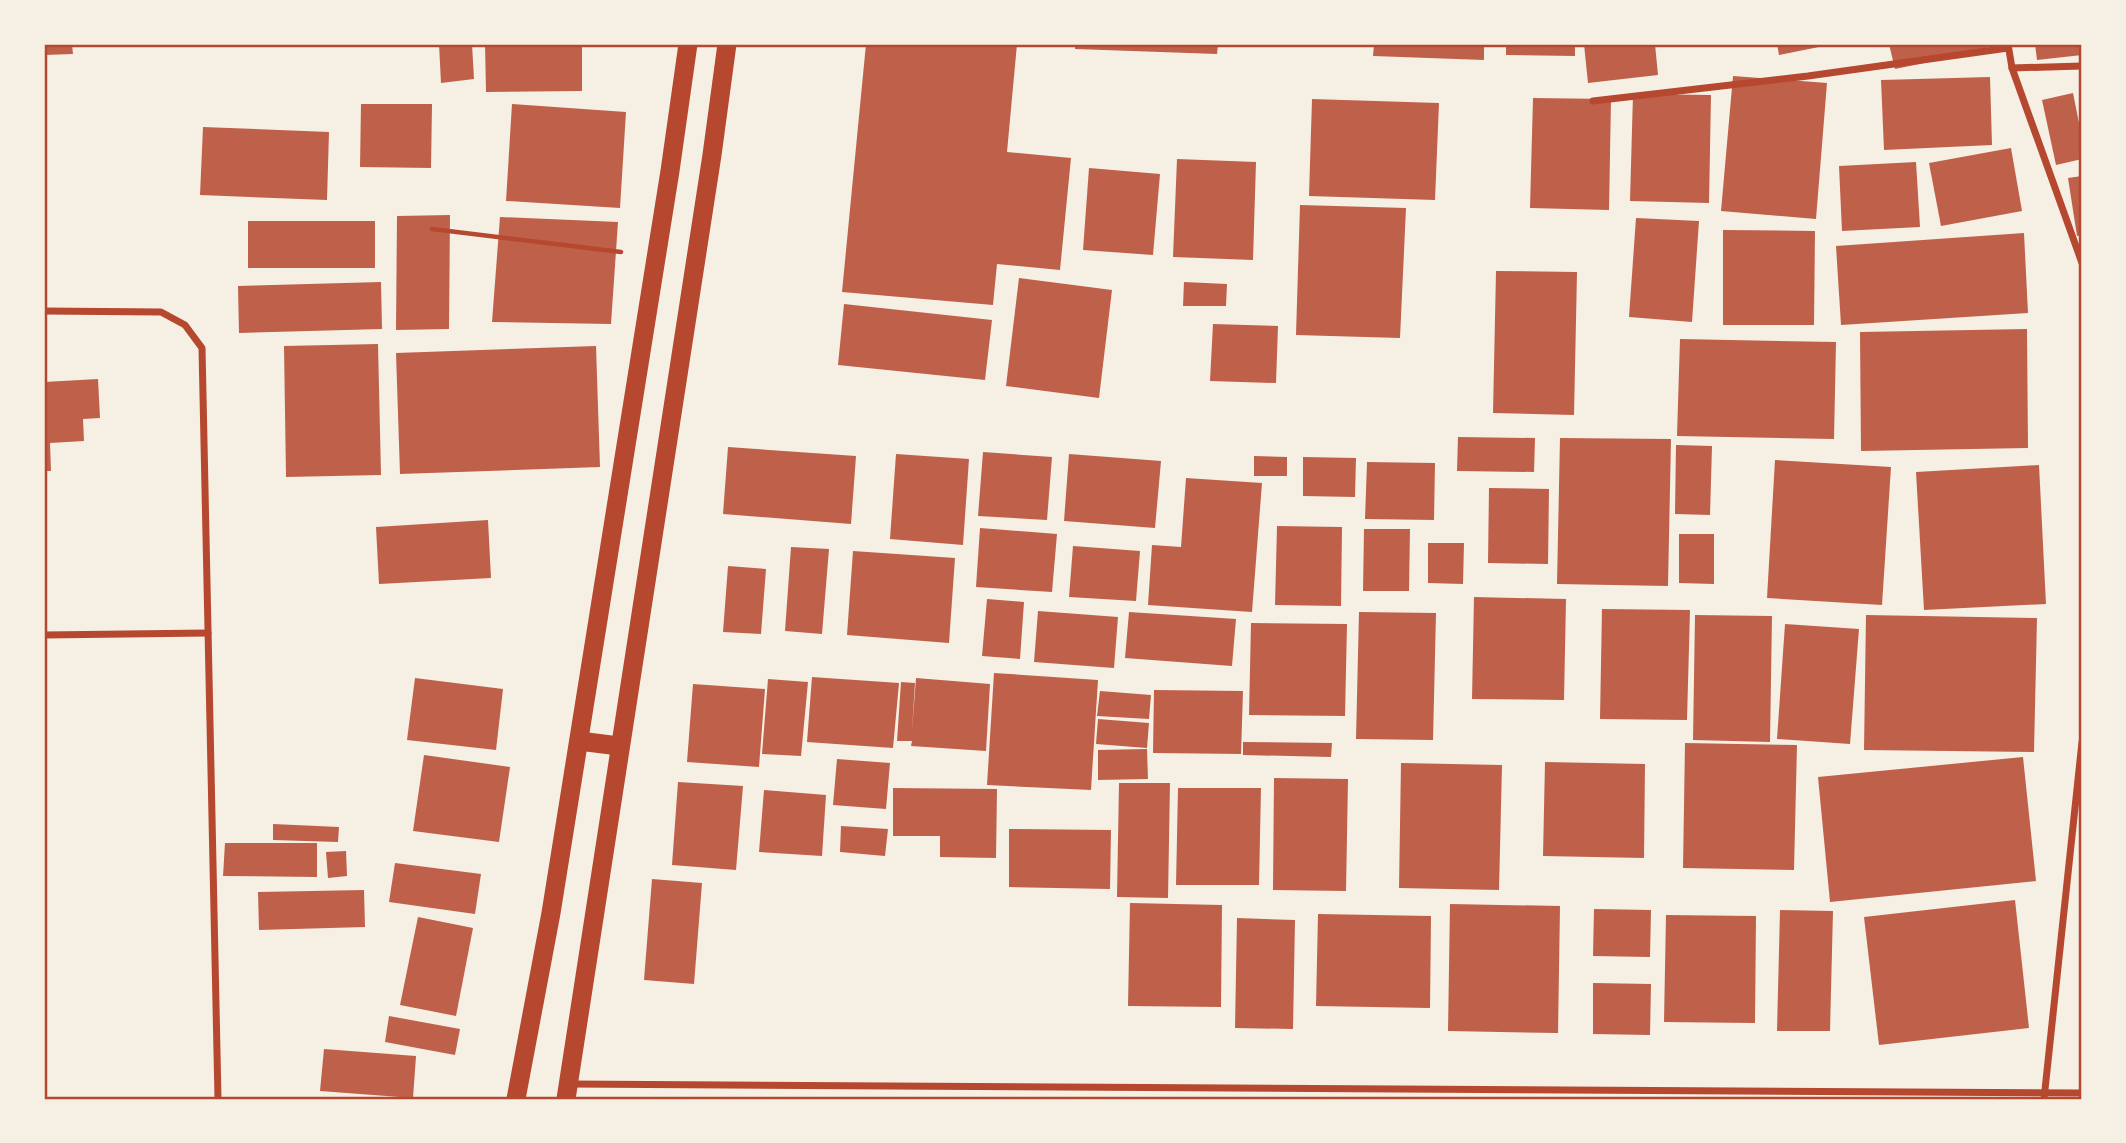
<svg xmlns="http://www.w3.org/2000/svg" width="2126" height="1143" font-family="'Public Sans',sans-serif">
<rect width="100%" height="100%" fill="#f6efe4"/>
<!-- building -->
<g fill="#bf614a">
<polygon points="44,44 72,44 73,54 44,55"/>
<polygon points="439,44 472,44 474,79 441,83"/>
<polygon points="485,44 582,44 582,91 486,92"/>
<polygon points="866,44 1017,44 1007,152 1071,158 1060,270 997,264 993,305 842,292"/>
<polygon points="1075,44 1218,44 1217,54 1075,49"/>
<polygon points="1374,44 1484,44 1484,60 1373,56"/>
<polygon points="1506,44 1575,44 1575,56 1506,55"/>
<polygon points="1584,44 1655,44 1658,75 1588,83"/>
<polygon points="1777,44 1828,44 1829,45 1779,55"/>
<polygon points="1889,44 1986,44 1988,50 1895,69"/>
<polygon points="2035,44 2082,44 2082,55 2037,60"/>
<polygon points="1733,76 1827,83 1816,219 1721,211"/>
<polygon points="1990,77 1992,145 1884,150 1881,80"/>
<polygon points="2073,93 2082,138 2082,159 2056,165 2042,100"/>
<polygon points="1633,94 1711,95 1709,203 1630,201"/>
<polygon points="1533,98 1611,99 1609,210 1530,208"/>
<polygon points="1312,99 1439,103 1435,200 1309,196"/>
<polygon points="361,104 432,104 431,168 360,167"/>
<polygon points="512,104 626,112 620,208 506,201"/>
<polygon points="203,127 329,132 327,200 200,195"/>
<polygon points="2011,148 2022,211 1941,226 1929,163"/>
<polygon points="1177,159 1256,162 1253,260 1173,257"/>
<polygon points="1916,162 1920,227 1842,231 1839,166"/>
<polygon points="1089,168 1160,174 1153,255 1083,250"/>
<polygon points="2082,176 2082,235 2077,236 2068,178"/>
<polygon points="1300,205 1406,208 1400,338 1296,335"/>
<polygon points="450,215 449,329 396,330 397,216"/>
<polygon points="500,217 618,222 611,324 492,322"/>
<polygon points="1636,218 1699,221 1692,322 1629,317"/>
<rect x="248" y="221" width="127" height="47"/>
<polygon points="1723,230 1815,231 1814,325 1723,325"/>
<polygon points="2024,233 2028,313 1841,325 1836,246"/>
<polygon points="1496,271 1577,272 1574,415 1493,413"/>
<polygon points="1019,278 1112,290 1099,398 1006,386"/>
<polygon points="381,282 382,329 239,333 238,286"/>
<polygon points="1184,282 1227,284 1226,306 1183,306"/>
<polygon points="844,304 992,320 985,380 838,365"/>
<polygon points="1213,324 1278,326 1276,383 1210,381"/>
<polygon points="2027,329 2028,448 1861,451 1860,332"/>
<polygon points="1680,339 1836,342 1834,439 1677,436"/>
<polygon points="378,344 381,475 286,477 284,346"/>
<polygon points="596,346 600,467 400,474 396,353"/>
<polygon points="98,379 100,418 83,419 84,441 50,443 51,471 44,471 44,382"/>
<polygon points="1458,437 1535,438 1534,472 1457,471"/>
<polygon points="1560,438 1671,439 1668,586 1557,584"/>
<polygon points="1676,445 1712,446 1710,515 1675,514"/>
<polygon points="728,447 856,456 851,524 723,514"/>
<polygon points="983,452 1052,457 1047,520 978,516"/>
<polygon points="896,454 969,459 963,545 890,539"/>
<polygon points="1069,454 1161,461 1155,528 1064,521"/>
<polygon points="1254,456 1287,457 1287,476 1254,476"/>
<polygon points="1303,457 1356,458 1355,497 1303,496"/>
<polygon points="1775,460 1891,467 1882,605 1767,598"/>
<polygon points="1367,462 1435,463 1434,520 1365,519"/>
<polygon points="2039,465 2046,604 1924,610 1916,472"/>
<polygon points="1186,478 1262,483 1252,612 1148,605 1152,545 1181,547"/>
<polygon points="1489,488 1549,489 1548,564 1488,563"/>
<polygon points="488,520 491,578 379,584 376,527"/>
<polygon points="1277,526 1342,527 1341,606 1275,605"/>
<polygon points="980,528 1057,534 1052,592 976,587"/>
<polygon points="1364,529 1410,529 1409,591 1363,591"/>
<polygon points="1679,534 1714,534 1714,584 1679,583"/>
<polygon points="1428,543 1464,543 1463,584 1428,583"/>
<polygon points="1073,546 1140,551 1136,601 1069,597"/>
<polygon points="791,547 829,549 822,634 785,631"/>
<polygon points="853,551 955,558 949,643 847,635"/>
<polygon points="728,566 766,569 761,634 723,632"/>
<polygon points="1474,597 1566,599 1564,700 1472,699"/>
<polygon points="987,599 1024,602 1020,659 982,656"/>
<polygon points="1602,609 1690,610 1687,720 1600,719"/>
<polygon points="1038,611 1118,617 1114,668 1034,662"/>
<polygon points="1129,612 1236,619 1232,666 1125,658"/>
<polygon points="1359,612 1436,613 1433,740 1356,739"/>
<polygon points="1695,615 1772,616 1770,742 1693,740"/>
<polygon points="1866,615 2037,618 2034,752 1864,750"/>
<polygon points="1251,623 1347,624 1345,716 1249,715"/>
<polygon points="1785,624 1859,629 1850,744 1777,739"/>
<polygon points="994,673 1098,680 1091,790 987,785"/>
<polygon points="812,677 899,683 893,748 807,742"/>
<polygon points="415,678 503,689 496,750 407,740"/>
<polygon points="916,678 990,684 986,751 911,746 912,741 897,741 901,682 915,683 912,731"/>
<polygon points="768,679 808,682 801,756 762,754"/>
<polygon points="693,684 765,689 759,767 687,762"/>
<polygon points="1154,690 1243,691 1241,754 1153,753"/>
<polygon points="1100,691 1151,695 1149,719 1097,716"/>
<polygon points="1098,719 1149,723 1147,748 1096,744"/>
<polygon points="1243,742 1332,743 1331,757 1243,755"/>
<polygon points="1685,743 1797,745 1794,870 1683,868"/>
<polygon points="1147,749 1148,779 1098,780 1098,750"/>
<polygon points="424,755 510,767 499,842 413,831"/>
<polygon points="2023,757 2036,881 1830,902 1818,777"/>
<polygon points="837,759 890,763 886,809 833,805"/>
<polygon points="1545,762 1645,764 1644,858 1543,856"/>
<polygon points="1401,763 1502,765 1499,890 1399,888"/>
<polygon points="1274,778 1348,779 1346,891 1273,890"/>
<polygon points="678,782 743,786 736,870 672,865"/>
<polygon points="1119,783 1170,783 1168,898 1117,897"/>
<polygon points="893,788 997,789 996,858 940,857 940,836 893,836"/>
<polygon points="1178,788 1261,788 1259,885 1176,885"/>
<polygon points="764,790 826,795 822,856 759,852"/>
<polygon points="273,824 339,827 338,842 273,840"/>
<polygon points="841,826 888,829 885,856 840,852"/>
<polygon points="1009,829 1111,830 1110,889 1009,887"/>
<polygon points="225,843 317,843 317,877 223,876"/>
<polygon points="346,851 347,876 328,878 326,852"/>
<polygon points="395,863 481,874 475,914 389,902"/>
<polygon points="652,879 702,883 694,984 644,980"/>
<polygon points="364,890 365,927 259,930 258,892"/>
<polygon points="2015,900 2029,1028 1879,1045 1864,917"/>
<polygon points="1130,903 1222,905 1221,1007 1128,1006"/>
<polygon points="1450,904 1560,906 1558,1033 1448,1031"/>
<polygon points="1594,909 1651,910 1650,957 1593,956"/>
<polygon points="1780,910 1833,911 1830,1031 1777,1031"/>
<polygon points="1318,914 1431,916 1430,1008 1316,1006"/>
<polygon points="1666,915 1756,916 1755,1023 1664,1022"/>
<polygon points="418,917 473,928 456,1016 400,1005"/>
<polygon points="1237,918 1295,920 1293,1029 1235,1028"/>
<polygon points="1593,983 1651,984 1650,1035 1593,1034"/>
<polygon points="389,1016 460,1029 455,1055 385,1042"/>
<polygon points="324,1049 416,1056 413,1098 320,1091"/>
</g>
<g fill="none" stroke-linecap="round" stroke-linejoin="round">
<!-- path -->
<polyline stroke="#b5482f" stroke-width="4.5" points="432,229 621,252"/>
<!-- minor -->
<g stroke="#b5482f" stroke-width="7">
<polyline points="2008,44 2012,68 2082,263"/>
<polyline points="2012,68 2082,66"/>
<polyline points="1593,101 1808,76 2008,48"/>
<polyline points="44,311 161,312 185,325 202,348 218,1099"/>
<polyline points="44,635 208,633"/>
<polyline points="570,1084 2082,1093"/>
<polyline points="2044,1099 2082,742"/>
</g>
<!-- trunk -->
<g stroke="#b5482f" stroke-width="19">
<polyline points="579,741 619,746"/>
<polyline points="516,1099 551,913 670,171 688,44"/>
<polyline points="566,1099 712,155 727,44"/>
</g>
</g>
<!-- border -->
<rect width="2126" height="1143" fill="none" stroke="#f6efe4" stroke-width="91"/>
<rect x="46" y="46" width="2034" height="1052" fill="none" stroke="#b5482f" stroke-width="2.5"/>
</svg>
